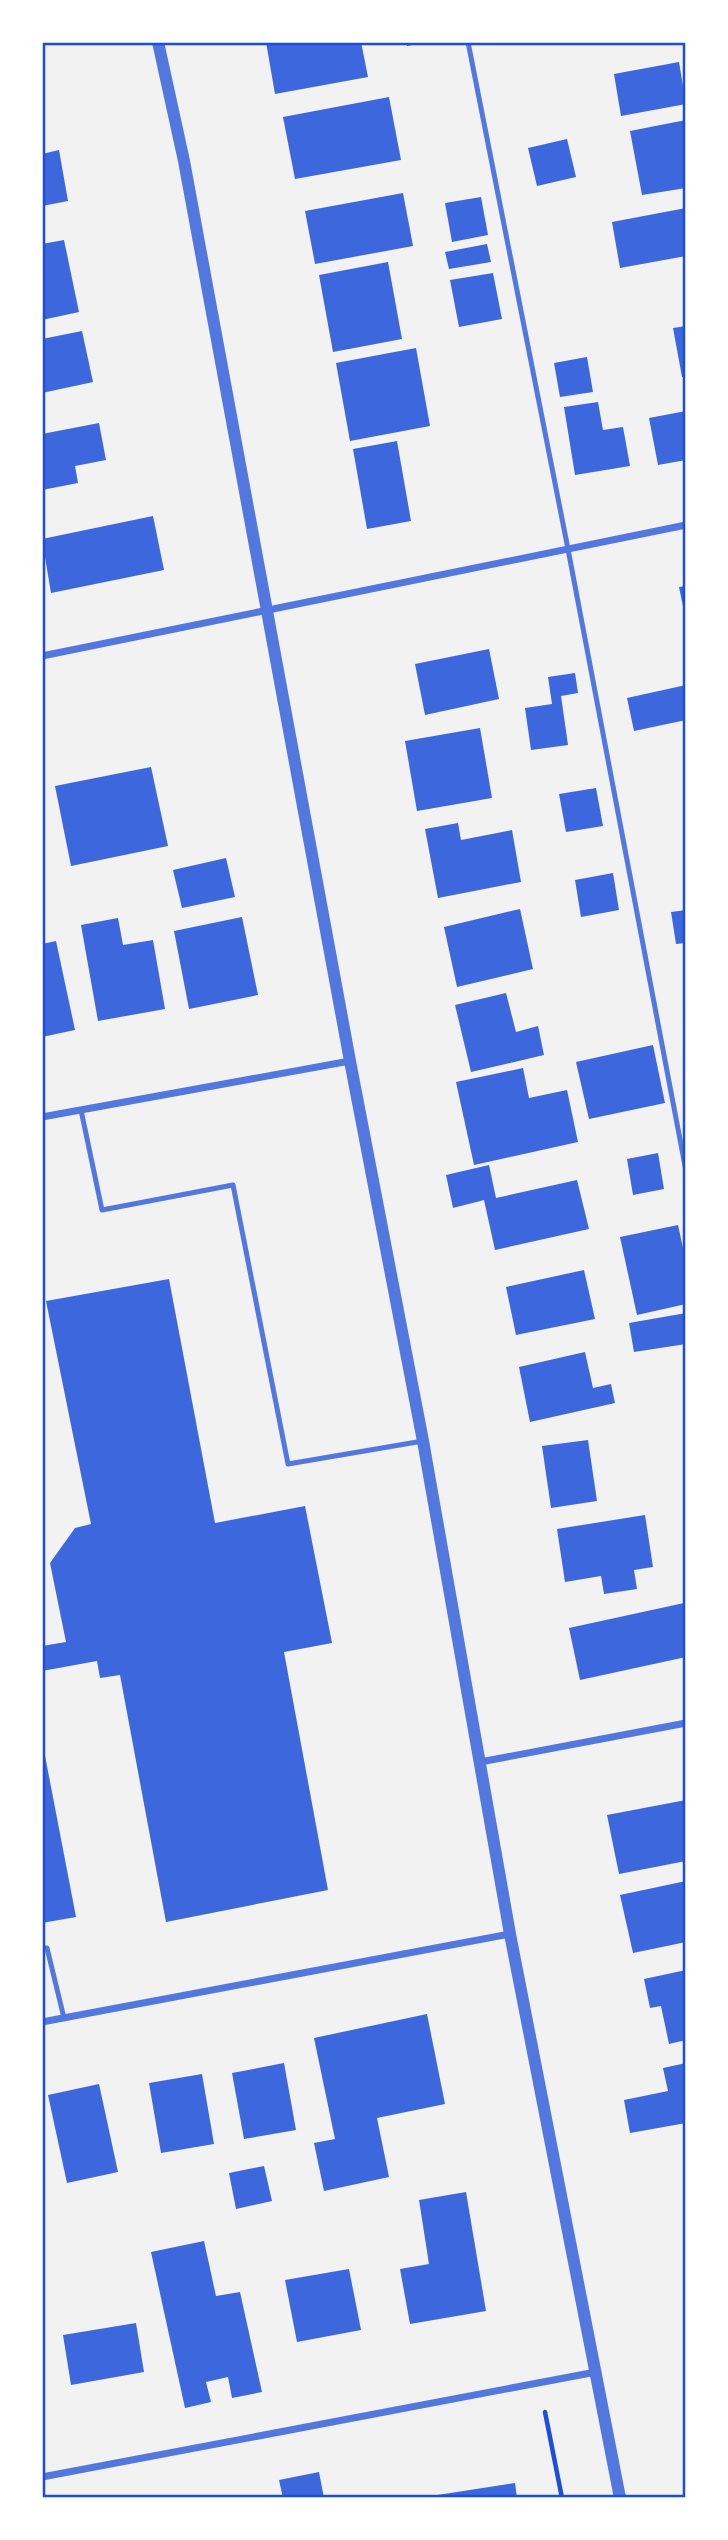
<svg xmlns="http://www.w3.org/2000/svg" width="728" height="2540" font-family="'Playfair Display',serif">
<rect width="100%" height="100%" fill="#f2f2f2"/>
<!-- building -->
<g fill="#3d67dc">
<polygon points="266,42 361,42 368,77 275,94"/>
<polygon points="406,42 425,42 425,43 407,46"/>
<polygon points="679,62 686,104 621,116 614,74"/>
<polygon points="389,97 401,160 295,179 283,117"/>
<polygon points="686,120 686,188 642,195 630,131"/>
<polygon points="567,139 576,177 537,186 528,148"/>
<polygon points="59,150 68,201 42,206 42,154"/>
<polygon points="403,193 413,246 315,264 305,211"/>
<polygon points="481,197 488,235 452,242 445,203"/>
<polygon points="686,208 686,256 620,268 612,222"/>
<polygon points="64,240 79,312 42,320 42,244"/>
<polygon points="487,244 491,262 449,269 445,252"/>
<polygon points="388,262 402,339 333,352 319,275"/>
<polygon points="493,273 502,319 459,327 450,280"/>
<polygon points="686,326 686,377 682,377 673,328"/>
<polygon points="82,331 93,382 42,393 42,339"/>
<polygon points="416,348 430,426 350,441 336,363"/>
<polygon points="587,357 593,392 560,397 554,363"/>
<polygon points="598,402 603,430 623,427 630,466 575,475 564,407"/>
<polygon points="686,411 686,460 658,465 649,418"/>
<polygon points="99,423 106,460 75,466 78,483 42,490 42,434"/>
<polygon points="397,441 411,521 367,529 353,449"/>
<polygon points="153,516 164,570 51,593 42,539"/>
<polygon points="686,586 686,616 685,616 679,587"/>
<polygon points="489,649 499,699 425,715 415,664"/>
<polygon points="575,673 578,693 561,696 568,745 531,750 525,708 552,704 548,677"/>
<polygon points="686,685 686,720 634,731 627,698"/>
<polygon points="480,728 492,798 417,811 405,741"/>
<polygon points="151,767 168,846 71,866 55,786"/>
<polygon points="596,788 603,826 566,832 559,794"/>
<polygon points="458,823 461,840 512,830 521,882 438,898 425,829"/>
<polygon points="226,858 235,897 182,908 173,870"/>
<polygon points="613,873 619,910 581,917 575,880"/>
<polygon points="520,909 533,969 457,987 444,927"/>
<polygon points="686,910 686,943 676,944 671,912"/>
<polygon points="242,917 258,995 189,1009 174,931"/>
<polygon points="118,918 123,945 153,940 165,1009 98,1021 81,925"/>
<polygon points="56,941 75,1030 42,1037 42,944"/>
<polygon points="506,993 516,1032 538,1026 544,1055 471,1072 455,1005"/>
<polygon points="653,1045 665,1103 589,1119 576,1062"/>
<polygon points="523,1068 529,1098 567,1090 578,1142 474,1165 456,1082"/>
<polygon points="658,1153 664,1189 633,1195 627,1159"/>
<polygon points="489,1165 496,1198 577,1180 589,1229 495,1250 484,1200 453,1208 446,1175"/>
<polygon points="678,1225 686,1262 686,1304 637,1315 620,1237"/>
<polygon points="584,1270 595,1319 516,1335 506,1287"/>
<polygon points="169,1279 215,1523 305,1506 332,1643 284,1652 328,1890 166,1922 120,1675 100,1678 97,1661 42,1671 42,1646 66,1642 50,1563 75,1528 91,1524 46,1301"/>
<polygon points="686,1313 686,1344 634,1352 629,1323"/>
<polygon points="585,1352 593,1388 611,1384 615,1403 530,1422 519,1367"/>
<polygon points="588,1440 597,1501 551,1508 542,1446"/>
<polygon points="645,1515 653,1567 634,1570 637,1589 604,1594 601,1576 565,1582 557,1529"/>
<polygon points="684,1603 686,1657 580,1680 569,1628"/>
<polygon points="42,1740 76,1917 42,1923"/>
<polygon points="686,1800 686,1861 619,1874 607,1815"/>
<polygon points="686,1881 686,1942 633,1953 620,1895"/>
<polygon points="686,1970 686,2040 669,2044 661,2006 650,2008 644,1979"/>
<polygon points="427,2014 445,2104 377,2118 389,2177 324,2191 314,2143 335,2139 314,2038"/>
<polygon points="284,2063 296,2130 244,2139 232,2073"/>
<polygon points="686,2063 686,2123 630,2133 624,2100 668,2091 663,2068"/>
<polygon points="202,2074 214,2144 161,2153 149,2083"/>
<polygon points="99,2084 118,2172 67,2183 48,2095"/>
<polygon points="264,2166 272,2201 236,2209 229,2173"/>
<polygon points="466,2192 486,2311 410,2324 400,2269 429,2264 419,2200"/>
<polygon points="204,2241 216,2296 240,2292 262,2392 232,2398 228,2377 206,2382 211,2402 185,2408 151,2252"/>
<polygon points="349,2269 361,2330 297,2342 285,2280"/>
<polygon points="136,2323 144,2372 71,2385 63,2335"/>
<polygon points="319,2472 324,2498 283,2498 279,2480"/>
<polygon points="515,2483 517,2498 431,2498 431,2496"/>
</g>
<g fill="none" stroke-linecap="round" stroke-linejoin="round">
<!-- path -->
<polyline stroke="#1d4ed8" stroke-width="4.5" points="545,2412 562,2498"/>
<!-- service -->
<g stroke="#5277de" stroke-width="5">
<polyline points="468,42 568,549 686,1171"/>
<polyline points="81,1110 102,1210 233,1185 288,1464 423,1441"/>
<polyline points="42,1948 47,1948 64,2018"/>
</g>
<!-- minor -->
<g stroke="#5277de" stroke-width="7">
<polyline points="42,656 686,525"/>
<polyline points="42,1117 350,1061"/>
<polyline points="480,1762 686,1723"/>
<polyline points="42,2022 510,1934"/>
<polyline points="42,2477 596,2372"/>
</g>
<!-- tertiary -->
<polyline stroke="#5277de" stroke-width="12" points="158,42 184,161 350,1061 423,1441 510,1934 620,2498"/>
</g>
<!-- border -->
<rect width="728" height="2540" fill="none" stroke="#ffffff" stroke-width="88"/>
<rect x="44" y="44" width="640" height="2452" fill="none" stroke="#1d4ed8" stroke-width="2.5"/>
</svg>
